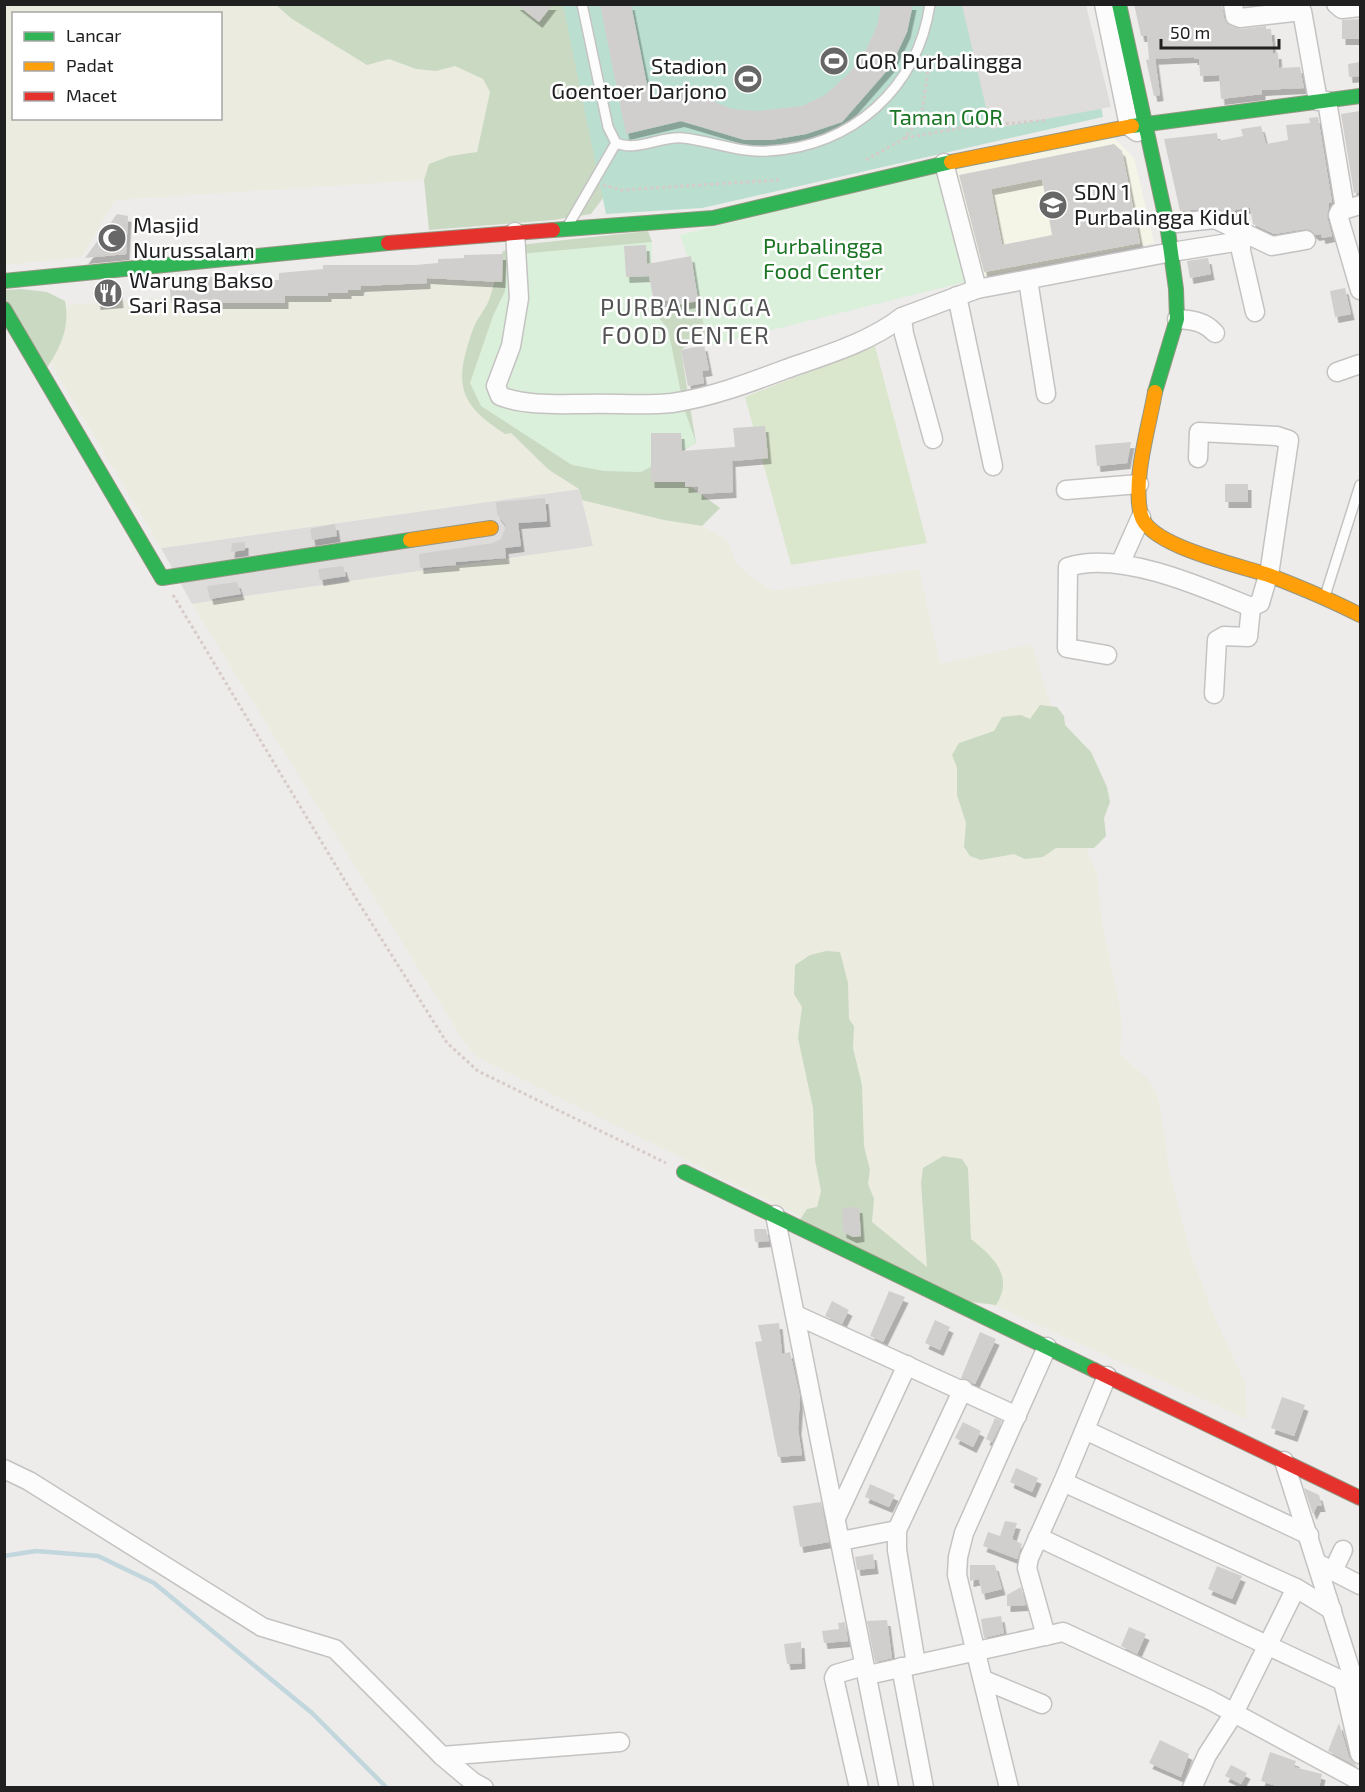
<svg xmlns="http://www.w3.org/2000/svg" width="1365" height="1792" font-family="'Exo 2',sans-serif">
<defs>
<filter id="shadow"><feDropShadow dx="3.5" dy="6" stdDeviation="0" flood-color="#0004"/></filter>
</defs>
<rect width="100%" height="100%" fill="#eeecea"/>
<!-- residential -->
<polygon fill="#dddcdb" points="579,489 594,546 192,604 161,548"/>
<!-- education -->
<polygon fill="#f5f5e7" points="1111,135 1134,158 1154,243 975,278 953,167"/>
<!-- farmland -->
<g fill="#ebecdf" fill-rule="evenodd">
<path d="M4,5H276L295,21L367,65L389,59L416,69L436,71L455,65L483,79L490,92L477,151L429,164L424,180L115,200L82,257L5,265ZM14,14H220V118H14Z"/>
<polygon points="502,272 494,423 515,435 539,456 548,470 579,489 161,548 53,367 45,340 58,306"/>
<polygon points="582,499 664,520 702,526 727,540 736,563 752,578 773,591 919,569 940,664 1032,644 1054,716 1083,840 1097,875 1102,924 1120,1007 1122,1036 1119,1053 1150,1081 1159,1100 1170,1175 1191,1255 1214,1316 1245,1383 1247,1419 834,1233 475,1056 463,1040 192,604 593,546"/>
</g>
<!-- grass -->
<polygon fill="#dae7cc" points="875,346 927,543 791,565 745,397"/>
<!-- forest -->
<g fill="#cad9c2">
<polygon points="276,5 576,5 603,198 591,214 553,220 429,230 424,180 429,164 450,156 477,152 490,92 483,79 455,66 436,71 416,69 389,59 367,65 292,19"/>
<path d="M648,231L652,242V309L654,311L667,309L681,298L698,301L707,317L706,334L681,350L696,443L675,455V475L720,508L702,526L664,520L582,500L579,489L549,470L511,433L505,434C457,403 454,383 473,329C477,318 485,310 489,300C495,284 497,267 503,251L509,249L531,258L519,245Z"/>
<path d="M21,289L47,292L65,301C70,327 61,347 46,369L5,299L6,290Z"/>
<polygon points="1040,705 1057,707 1064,716 1065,725 1091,752 1107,787 1110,802 1104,818 1106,836 1094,848 1056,848 1043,857 1025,859 1014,854 981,860 970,856 964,847 966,823 957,795 957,768 952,755 959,743 994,731 1002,717 1021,715 1030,719"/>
<path d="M826,951L840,952L848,983L849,1019L854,1026L853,1048L862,1085L864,1146L870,1170L868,1184L874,1199L872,1222L927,1267L921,1183L923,1168L943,1156L962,1159L968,1168L971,1239C992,1256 1015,1276 996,1305L971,1302L799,1221L807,1209L817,1207L821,1191L815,1160L813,1108L798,1038L802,1007L794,994L795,965L810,955Z"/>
</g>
<!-- park -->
<g fill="#dbf0db">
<polygon points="937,171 965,282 708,346 694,277 680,235"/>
<polygon points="652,242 652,309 668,329 684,408 696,443 641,472 604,471 572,465 481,406 470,383 493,316 505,291 507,255"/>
</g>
<!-- pitch -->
<polygon fill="#badfd1" points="563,5 1082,5 1103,117 702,208 606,214"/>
<!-- parking -->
<polygon fill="#dedddc" points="962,5 1086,5 1111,107 991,129"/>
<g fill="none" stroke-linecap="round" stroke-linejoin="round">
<!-- stream -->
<polyline stroke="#c1d6dd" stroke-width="4.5" points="4,1556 36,1551 98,1556 154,1583 312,1713 387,1788"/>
</g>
<!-- building -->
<g fill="#d1cfcd" fill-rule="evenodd" filter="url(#shadow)">
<polygon points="516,4 553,4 539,22"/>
<polygon points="600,4 631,4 650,100 689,91 732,109 757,111 802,106 825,95 848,74 864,54 877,26 881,4 913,4 907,32 891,66 842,122 806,134 771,140 745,140 681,121 626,134"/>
<polygon points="1134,4 1222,4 1224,18 1231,26 1241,29 1266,26 1266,29 1271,29 1273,53 1278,53 1279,68 1300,67 1304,88 1262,90 1262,94 1221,99 1219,75 1200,76 1199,59 1194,59 1194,57 1149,59 1147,36 1141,36"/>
<polygon points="1360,19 1360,39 1342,39 1342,20"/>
<polygon points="1155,58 1160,95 1154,96 1146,60"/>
<polygon points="1360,62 1360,76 1349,77 1348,64"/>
<polygon points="1360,111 1360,192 1354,193 1341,114"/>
<polygon points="1318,117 1332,202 1329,203 1327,217 1332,236 1322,238 1321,234 1316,235 1310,230 1305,229 1274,234 1253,224 1250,207 1226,212 1214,208 1180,211 1164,139 1217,133 1218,141 1243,136 1241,129 1261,126 1266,144 1288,140 1286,125 1310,123 1309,118"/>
<path d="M1114,144L1122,151L1140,243L984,272L959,175ZM1042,179L1052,235L1002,245L991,189Z"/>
<polygon points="117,214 128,216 126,254 85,258"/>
<polygon points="646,245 647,264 691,256 698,301 671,306 670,300 654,302 649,276 626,277 624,246"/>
<polygon points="503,254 502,282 427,278 427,283 361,286 360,290 348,290 348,293 328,293 328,296 285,296 285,303 171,303 170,288 177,288 177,279 254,274 254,280 279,280 279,273 323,269 323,265 415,265 438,263 438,259 464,258 464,255"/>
<polygon points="1208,258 1211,274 1190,278 1187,261"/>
<polygon points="118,285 120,302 97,304 96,287"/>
<polygon points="1345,288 1351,314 1335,317 1330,291"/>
<polygon points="704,345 709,370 702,371 704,383 688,386 681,350"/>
<polygon points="765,426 768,458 732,461 733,492 698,494 698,486 685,487 685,482 651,482 651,433 681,433 682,451 735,447 733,428"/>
<polygon points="1131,442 1127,463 1097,466 1095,445"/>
<rect x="1225" y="484" width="23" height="18"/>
<polygon points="545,498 547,521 518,523 521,546 505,548 506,558 456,562 456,565 420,568 419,554 493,543 501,539 506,526 497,514 496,502"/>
<polygon points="335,524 337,536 312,540 310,529"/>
<polygon points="245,542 245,550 231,552 232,543"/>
<polygon points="343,566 346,576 320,580 318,569"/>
<polygon points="237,582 241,594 210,599 207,586"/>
<polygon points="859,1207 861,1236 853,1237 843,1232 842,1208"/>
<polygon points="754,1229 766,1229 769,1241 755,1242"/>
<polygon points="889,1291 905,1297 883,1342 870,1336"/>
<polygon points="832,1301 849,1310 842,1324 825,1316"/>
<polygon points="935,1320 950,1327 940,1350 925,1343"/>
<polygon points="779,1323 782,1354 790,1352 800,1397 798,1429 802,1455 778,1457 755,1342 762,1341 758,1325"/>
<polygon points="980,1332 996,1339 975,1384 961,1378"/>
<polygon points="1282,1397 1305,1405 1294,1436 1271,1428"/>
<polygon points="995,1418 1002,1421 992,1442 986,1439"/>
<polygon points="963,1422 981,1431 973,1447 955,1438"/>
<polygon points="1016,1468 1038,1478 1032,1492 1010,1482"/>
<polygon points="870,1484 895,1495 889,1507 865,1497"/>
<polygon points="1304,1488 1319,1495 1322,1506 1317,1506 1313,1514"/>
<polygon points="821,1502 829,1542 800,1547 793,1506"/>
<polygon points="1005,1521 1017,1523 1012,1539 1022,1544 1017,1559 983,1546 988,1532 1000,1536"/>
<polygon points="873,1554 875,1568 857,1570 855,1557"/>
<polygon points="970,1565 995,1565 1002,1589 982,1594 979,1579 970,1581"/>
<polygon points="1217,1566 1242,1576 1232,1599 1208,1589"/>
<polygon points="1021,1587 1026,1605 1007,1606 1007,1595"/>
<polygon points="1001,1616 1004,1633 984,1638 981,1619"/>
<polygon points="887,1620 892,1658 875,1662 867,1621"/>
<polygon points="845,1622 848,1641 824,1643 822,1631 839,1629 838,1623"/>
<polygon points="1129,1627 1146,1634 1137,1654 1121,1646"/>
<polygon points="801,1642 802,1663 787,1664 784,1644"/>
<polygon points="1339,1723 1349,1757 1358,1767 1328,1751"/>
<polygon points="1160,1740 1189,1754 1181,1777 1149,1763"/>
<polygon points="1270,1752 1296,1761 1294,1767 1322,1774 1319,1788 1282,1788 1261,1781"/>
<polygon points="1231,1765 1247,1773 1241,1784 1225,1776"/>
</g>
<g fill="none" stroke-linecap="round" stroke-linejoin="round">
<!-- lane casing -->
<g stroke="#c4c3c2" stroke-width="12">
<g id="lane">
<path d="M582,4L608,127L616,143C637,152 660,136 683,138C712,141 739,153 768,151C852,147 918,88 930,4"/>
<polyline points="569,224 616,143"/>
<polyline points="1325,596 1360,485"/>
</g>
</g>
<!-- street casing -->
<g stroke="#c4c3c2" stroke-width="21">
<g id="street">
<polyline points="1104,4 1129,126 1137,132"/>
<polyline points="1233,4 1235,16 1240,18 1302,11 1318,101"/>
<polyline points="1336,4 1342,9 1360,7"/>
<polyline points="1327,101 1345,209"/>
<polyline points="944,163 977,289 1172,252 1241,241"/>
<polyline points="1360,205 1340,211 1338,215 1360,290"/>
<polyline points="1167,224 1215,219 1272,246 1306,240"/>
<polyline points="1241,231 1241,251 1255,312"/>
<path d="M515,232L519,298L511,346L496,386L500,396C525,406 558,404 586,404C614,403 644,406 672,403C712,397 749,383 786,369C826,355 868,343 902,317"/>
<polyline points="1028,280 1046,394"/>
<polyline points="957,296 993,466"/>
<path d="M1177,319C1192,320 1204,321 1215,333"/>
<polyline points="1337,372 1360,364"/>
<polyline points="933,439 904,334 902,317 977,289"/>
<polyline points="1198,458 1199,432 1277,436 1289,440 1269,575"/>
<polyline points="1066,490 1139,484"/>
<polyline points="1120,564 1141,517"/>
<path d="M1107,655L1067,648L1068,567C1119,550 1203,587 1251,607L1260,603L1267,579"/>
<polyline points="1214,694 1217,640 1224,636 1248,637 1251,607"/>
<polyline points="775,1215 889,1788"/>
<polyline points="796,1315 1017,1416"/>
<polyline points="1107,1376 1063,1482 1296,1588 1332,1610"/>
<polyline points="1085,1430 1309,1535"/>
<polyline points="1284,1461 1360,1700"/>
<polyline points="4,1469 29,1481 262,1627 335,1649 442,1756 473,1782 484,1788"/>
<polyline points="836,1518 907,1365"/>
<polyline points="1038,1537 1343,1681 1360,1681"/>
<polyline points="841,1541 897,1530"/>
<polyline points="1319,1564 1360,1585"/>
<polyline points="1333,1571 1343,1550"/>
<polyline points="1046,1636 1027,1568 1029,1558 1063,1482"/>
<polyline points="916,1664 897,1550 897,1530 963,1389"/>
<polyline points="901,1667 924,1788"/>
<polyline points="868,1675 1063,1632 1208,1699 1360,1781"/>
<polyline points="984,1680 1042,1704"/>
<polyline points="1343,1681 1360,1754"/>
<polyline points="442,1756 620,1742"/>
<polyline points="859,1788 834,1678 836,1674 864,1666"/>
<polyline points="1009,1788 957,1575 958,1557 964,1533 1047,1347"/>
<polyline points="1192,1788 1207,1755 1234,1713 1296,1588"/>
</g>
</g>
<!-- fast casing -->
<g stroke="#949683" stroke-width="16">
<g id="fast">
<polyline points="1119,4 1167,224 1176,289 1177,319 1155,392"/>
<polyline points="1132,126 1360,96"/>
<polyline points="553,230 713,218 951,162"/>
<polyline points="4,281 388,243"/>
<polyline points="4,309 162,578 410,540"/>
<polyline points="684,1172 1094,1370"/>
</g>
</g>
<!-- slow casing -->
<g stroke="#949683" stroke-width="16">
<g id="slow">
<polyline points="951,162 1132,126"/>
<path d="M1155,392C1149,427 1132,481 1141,515C1149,547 1243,566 1271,576C1302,588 1331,600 1360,615"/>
<polyline points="410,540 491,528"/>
</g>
</g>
<!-- jam casing -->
<g stroke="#949683" stroke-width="16">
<g id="jam">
<polyline points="388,243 553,230"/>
<polyline points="1094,1370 1360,1498"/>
</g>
</g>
<!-- path -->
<g stroke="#d6cbc9" stroke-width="3" stroke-dasharray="3 3" stroke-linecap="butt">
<polyline points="905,138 960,128 1047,120"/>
<polyline points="866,160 903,139 921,119 929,63 927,55"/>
<polyline points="603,185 622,190 779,180"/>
<polyline points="173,595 345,881 447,1043 478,1071 666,1163"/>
</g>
<!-- lane -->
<use href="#lane" stroke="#fcfcfc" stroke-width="9"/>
<!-- street -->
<use href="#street" stroke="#fcfcfc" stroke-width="18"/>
<!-- fast -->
<use href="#fast" stroke="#30b455" stroke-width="14"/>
<!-- slow -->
<use href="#slow" stroke="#ff9f0a" stroke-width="14"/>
<!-- jam -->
<use href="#jam" stroke="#e5322d" stroke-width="14"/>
</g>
<!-- icons -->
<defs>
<g id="stadium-disc" transform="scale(1.5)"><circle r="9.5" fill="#686767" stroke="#fff"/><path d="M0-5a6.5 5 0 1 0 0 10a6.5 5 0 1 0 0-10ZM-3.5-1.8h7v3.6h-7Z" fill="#fff"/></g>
<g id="school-disc" transform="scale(1.5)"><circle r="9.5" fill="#686767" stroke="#fff"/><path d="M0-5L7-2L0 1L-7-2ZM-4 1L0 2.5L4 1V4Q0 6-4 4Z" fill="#fff"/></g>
<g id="mosque-disc" transform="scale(1.5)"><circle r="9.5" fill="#686767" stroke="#fff"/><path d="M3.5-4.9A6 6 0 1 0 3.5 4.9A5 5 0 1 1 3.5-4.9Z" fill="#fff"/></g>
<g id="restaurant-disc" transform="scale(1.5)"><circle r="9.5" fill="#686767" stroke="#fff"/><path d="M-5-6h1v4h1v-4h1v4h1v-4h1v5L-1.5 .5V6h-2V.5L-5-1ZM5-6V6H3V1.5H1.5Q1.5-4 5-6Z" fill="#fff"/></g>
</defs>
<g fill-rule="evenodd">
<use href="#stadium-disc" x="834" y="61"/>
<use href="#stadium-disc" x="748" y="79"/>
<use href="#school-disc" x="1053" y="205"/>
<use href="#mosque-disc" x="112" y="238"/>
<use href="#restaurant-disc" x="108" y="293"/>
</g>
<g text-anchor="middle" stroke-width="5" stroke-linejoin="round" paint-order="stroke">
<!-- poi labels -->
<g font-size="22" fill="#202020" stroke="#fff" text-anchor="start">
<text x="855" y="69">GOR Purbalingga</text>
<text x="727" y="74" text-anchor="end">Stadion<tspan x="727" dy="25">Goentoer Darjono</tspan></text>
<text x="1074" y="200">SDN 1<tspan x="1074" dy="25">Purbalingga Kidul</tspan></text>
<text x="133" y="233">Masjid<tspan x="133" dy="25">Nurussalam</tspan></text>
<text x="129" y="288">Warung Bakso<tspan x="129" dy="25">Sari Rasa</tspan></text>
</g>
<!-- park labels -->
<g font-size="22" fill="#197423" stroke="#fff">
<text x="946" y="125">Taman GOR</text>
<text x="823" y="254">Purbalingga<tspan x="823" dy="25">Food Center</tspan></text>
</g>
<!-- neighbourhood labels -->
<g font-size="24" letter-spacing="1.5" fill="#535353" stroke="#fff">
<text x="686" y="316">PURBALINGGA<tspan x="686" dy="28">FOOD CENTER</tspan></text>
</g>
</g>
<!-- border -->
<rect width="1365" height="1792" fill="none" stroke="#202020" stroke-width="12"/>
<!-- legend -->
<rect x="12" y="12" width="210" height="108" fill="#ffffff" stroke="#a6a6a6" stroke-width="1.5"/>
<rect x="24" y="32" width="30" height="9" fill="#30b455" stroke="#a6a6a6" stroke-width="1.5"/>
<text x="66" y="42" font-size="18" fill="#202020">Lancar</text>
<rect x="24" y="62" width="30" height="9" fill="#ff9f0a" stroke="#a6a6a6" stroke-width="1.5"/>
<text x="66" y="72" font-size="18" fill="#202020">Padat</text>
<rect x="24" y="92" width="30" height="9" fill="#e5322d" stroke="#a6a6a6" stroke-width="1.5"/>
<text x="66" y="102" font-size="18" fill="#202020">Macet</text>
<!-- scale -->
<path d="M1161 39v9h118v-9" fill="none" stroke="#202020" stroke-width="3"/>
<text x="1170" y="39" font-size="18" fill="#202020" stroke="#ffffff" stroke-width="4.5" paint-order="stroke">50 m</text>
</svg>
